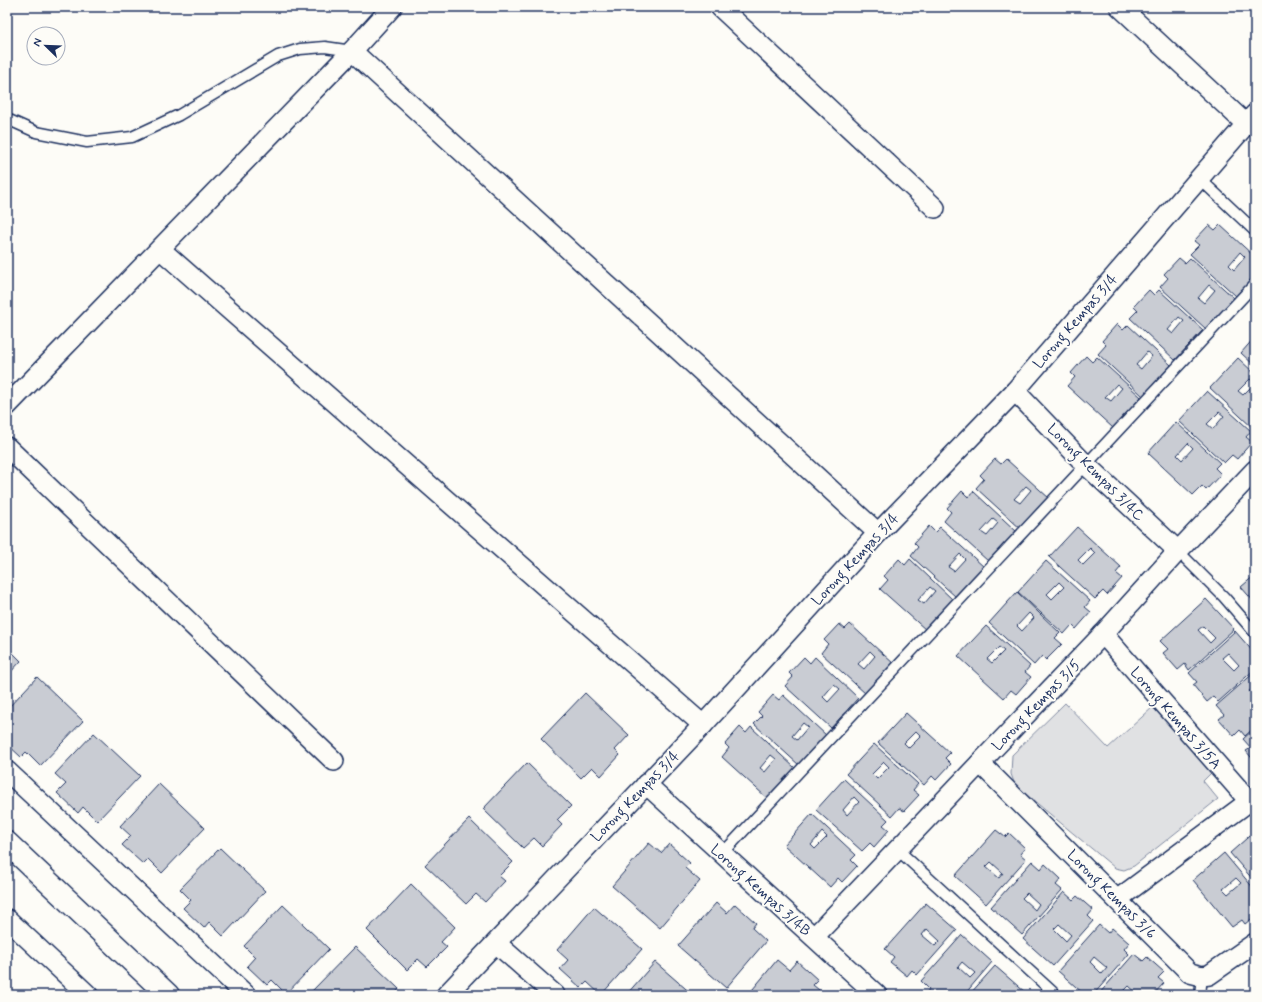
<svg xmlns="http://www.w3.org/2000/svg" width="1262" height="1002" font-family="Mynerve,sans-serif">
<rect width="100%" height="100%" fill="#fdfcf7"/>
<filter id="ink" filterUnits="userSpaceOnUse"><feTurbulence type="fractalNoise" baseFrequency=".025" numOctaves="2"/><feDisplacementMap in="SourceGraphic" scale="8" xChannelSelector="R" yChannelSelector="G"/><feConvolveMatrix kernelMatrix="1 2 1 2 8 2 1 2 1" color-interpolation-filters="sRGB"/></filter>
<g filter="url(#ink)">
<!-- green -->
<polygon fill="#e0e1e3" stroke="#7e88a0" points="1065,703 1108,748 1153,707 1212,772 1203,781 1218,799 1134,866 1124,870 1115,868 1015,785 1011,774 1012,755"/>
<!-- building -->
<g fill="#c9ccd3" stroke="#1b2f5e" fill-rule="evenodd">
<path d="M1209,225L1215,230L1220,225L1255,257V275L1236,296L1190,254L1199,245L1194,241ZM1240,252L1245,257L1234,270L1229,265Z"/>
<path d="M1179,258L1185,263L1190,258L1234,298L1206,329L1160,287L1168,278L1164,274ZM1209,285L1215,290L1204,303L1198,298Z"/>
<path d="M1149,290L1154,295L1159,290L1203,330L1175,360L1130,318L1138,310L1134,306ZM1179,317L1184,321L1173,334L1168,330Z"/>
<path d="M1117,324L1123,330L1128,325L1171,365L1143,396L1098,354L1106,345L1102,341ZM1147,352L1152,356L1141,369L1136,365Z"/>
<polygon points="1255,337 1255,366 1241,353"/>
<path d="M1086,356L1092,362L1097,357L1141,397L1113,428L1067,386L1075,377L1071,373ZM1117,384L1122,388L1111,401L1105,397Z"/>
<polygon points="1238,358 1255,374 1255,383 1250,379 1238,391 1243,395 1255,383 1255,430 1210,388"/>
<path d="M1207,391L1251,431L1246,437L1252,442L1237,459L1232,455L1224,463L1179,421ZM1219,412L1224,416L1213,429L1207,424Z"/>
<path d="M1176,422L1220,463L1215,468L1221,474L1206,490L1202,486L1193,495L1148,453ZM1188,443L1193,448L1182,460L1177,455Z"/>
<path d="M995,459L1001,464L1006,459L1050,499L1022,530L976,488L984,479L980,475ZM1026,486L1031,490L1020,503L1014,499Z"/>
<path d="M962,491L968,497L973,491L1017,532L989,562L944,521L951,512L947,508ZM993,519L998,523L987,536L981,532Z"/>
<path d="M929,526L935,532L940,527L984,567L956,597L911,556L918,547L914,543ZM960,554L965,559L954,571L948,567Z"/>
<path d="M1077,527L1121,567L1116,573L1122,578L1107,595L1103,591L1095,599L1049,557ZM1090,548L1095,553L1083,565L1078,560Z"/>
<path d="M899,559L905,565L910,559L953,600L926,630L880,589L888,580L884,576ZM930,587L935,591L924,604L918,600Z"/>
<path d="M1046,561L1090,601L1085,607L1091,612L1076,629L1072,625L1064,634L1018,592ZM1059,582L1064,587L1052,599L1047,594Z"/>
<polygon points="1255,575 1255,603 1241,587"/>
<path d="M1017,592L1060,633L1055,638L1062,644L1046,660L1042,656L1034,665L989,623ZM1029,613L1034,618L1022,631L1017,626Z"/>
<path d="M1206,599L1234,629L1189,670L1185,664L1178,670L1163,653L1168,649L1160,641ZM1203,626L1215,638L1210,643L1198,630Z"/>
<path d="M839,624L845,629L850,624L894,664L866,694L821,653L828,644L824,640ZM870,651L875,656L864,669L858,664Z"/>
<path d="M986,626L1030,666L1025,672L1031,677L1016,694L1011,690L1004,698L958,656ZM999,647L1004,651L992,663L987,659Z"/>
<path d="M1235,631L1255,654V669L1218,702L1213,697L1207,702L1193,685L1197,682L1189,673ZM1228,653L1239,665L1234,670L1222,658Z"/>
<polygon points="7,647 21,661 7,676"/>
<path d="M804,657L810,663L815,657L858,698L831,728L785,686L793,677L789,673ZM834,684L840,689L828,702L823,697Z"/>
<polygon points="1255,672 1255,687 1249,691 1255,697 1255,727 1245,736 1240,730 1234,736 1219,719 1224,715 1216,706"/>
<polygon points="37,677 83,721 40,766 26,752 21,757 7,744 7,731 9,729 7,727 7,709"/>
<polygon points="585,693 629,735 615,750 620,755 601,776 592,767 581,778 541,739"/>
<path d="M773,695L779,700L783,695L827,736L800,766L754,724L762,716L758,712ZM803,723L808,727L797,740L792,736Z"/>
<path d="M906,713L950,753L945,758L951,764L936,780L932,776L924,785L878,743ZM916,731L921,736L909,748L904,743Z"/>
<path d="M740,727L746,733L751,727L795,768L767,798L722,757L729,748L725,744ZM771,755L776,759L765,772L760,768Z"/>
<polygon points="1255,728 1255,762 1246,751 1251,748 1243,739"/>
<polygon points="94,733 140,776 97,821 83,807 78,813 57,793 66,784 55,774"/>
<path d="M874,744L918,784L913,790L919,795L904,811L899,808L892,816L846,774ZM884,762L889,767L877,779L872,774Z"/>
<polygon points="527,763 571,806 557,820 562,825 542,846 534,838 523,848 483,809"/>
<path d="M844,779L888,820L883,825L889,830L874,847L870,843L862,851L816,810ZM854,797L859,802L847,815L843,810Z"/>
<polygon points="159,784 205,828 162,873 148,859 143,864 122,845 131,836 120,826"/>
<path d="M812,814L856,855L851,860L857,866L842,882L838,878L830,887L784,845ZM822,832L827,837L815,849L811,845Z"/>
<polygon points="469,819 513,862 499,876 505,881 485,902 476,894 466,904 425,865"/>
<path d="M996,830L1005,837L1009,833L1025,848L1020,854L1026,859L986,904L955,876ZM991,862L1003,873L999,878L986,867Z"/>
<polygon points="1255,831 1255,882 1230,853"/>
<polygon points="649,843 661,853 669,844 690,863 685,868 700,881 660,928 612,886"/>
<polygon points="220,848 265,891 223,936 209,922 204,928 183,908 191,900 180,889"/>
<path d="M1224,853L1255,890V916L1245,924L1242,920L1232,927L1193,880ZM1236,878L1241,883L1228,894L1223,889Z"/>
<path d="M1032,861L1041,869L1045,864L1061,879L1056,885L1062,890L1022,935L991,907ZM1027,893L1039,904L1035,910L1022,898Z"/>
<polygon points="411,884 455,927 441,942 447,947 427,967 418,959 407,970 367,930"/>
<path d="M1064,892L1073,900L1077,896L1093,910L1088,916L1093,921L1053,966L1023,939ZM1059,924L1071,935L1066,941L1054,929Z"/>
<polygon points="716,903 727,913 735,904 756,923 752,928 766,941 726,988 678,946"/>
<path d="M926,903L957,930L917,975L912,970L907,976L890,962L894,957L885,949ZM927,929L940,941L935,946L922,935Z"/>
<polygon points="283,905 329,949 286,994 272,980 267,985 247,966 255,957 244,946"/>
<polygon points="594,907 642,949 601,995 587,982 581,988 560,969 568,960 557,950"/>
<path d="M1099,925L1108,933L1112,928L1129,943L1124,949L1129,954L1093,995H1085L1058,971ZM1094,957L1107,968L1102,974L1090,962Z"/>
<path d="M962,935L992,962L964,995H927L926,994L929,989L921,981ZM962,962L975,973L970,978L958,967Z"/>
<polygon points="355,947 399,989 394,995 314,995 311,992"/>
<polygon points="1134,954 1143,961 1147,957 1164,972 1158,978 1164,983 1153,995 1139,995 1129,986 1124,991 1129,995 1098,995"/>
<polygon points="777,960 789,970 797,961 818,980 813,985 825,995 748,995"/>
<polygon points="655,962 693,995 626,995"/>
<polygon points="995,966 1026,993 1024,995 998,995 995,992 993,995 969,995"/>
</g>
<g fill="none" stroke-linecap="round" stroke-linejoin="round">
<!-- service casing -->
<g stroke="#1b2f5e" stroke-width="13">
<g id="service">
<polyline points="7,119 36,132 87,142 132,137 179,115 278,56 300,49 325,47 352,51"/>
<polyline points="1199,178 1255,231"/>
<polyline points="1178,551 1224,597 1255,633"/>
<polyline points="898,850 1056,995"/>
<polyline points="722,854 1255,284"/>
<polyline points="1200,995 1202,976"/>
</g>
</g>
<!-- minor casing -->
<g stroke="#1b2f5e" stroke-width="22">
<g id="minor">
<polyline points="720,7 935,208"/>
<polyline points="1120,7 1246,124"/>
<polyline points="352,51 878,533"/>
<polyline points="160,249 703,725"/>
<polyline points="1015,391 1086,465 1178,551"/>
<polyline points="7,406 352,51 392,7"/>
<polyline points="7,447 334,761"/>
<polyline points="1103,634 1250,802"/>
<polyline points="980,763 1190,973 1202,976 1209,975 1255,943"/>
<polyline points="7,771 246,995"/>
<polyline points="646,784 877,995"/>
<polyline points="1118,899 1255,797"/>
<polyline points="7,919 88,995"/>
<polyline points="814,937 1103,634 1178,551 1255,470"/>
<polyline points="496,943 555,995"/>
<polyline points="446,995 703,725 878,533 1015,391 1255,114"/>
</g>
</g>
<!-- tertiary casing -->
<g stroke="#1b2f5e" stroke-width="25">
<polyline id="tertiary" points="7,843 168,995"/>
</g>
<!-- service -->
<use href="#service" stroke="#fdfcf7" stroke-width="10"/>
<!-- minor -->
<use href="#minor" stroke="#fdfcf7" stroke-width="19"/>
<!-- tertiary -->
<use href="#tertiary" stroke="#fdfcf7" stroke-width="22"/>
</g>
</g>
<g text-anchor="middle" stroke-width="4" stroke-linejoin="round" paint-order="stroke">
<!-- street labels -->
<g font-size="15" fill="#1b2f5e" stroke="#fdfcf7">
<text transform="translate(1075 321) rotate(-49)" y="5">Lorong Kempas 3/4</text>
<text transform="translate(1096 472) rotate(45)" y="5">Lorong Kempas 3/4C</text>
<text transform="translate(855 559) rotate(-47)" y="5">Lorong Kempas 3/4</text>
<text transform="translate(1036 705) rotate(-46)" y="5">Lorong Kempas 3/5</text>
<text transform="translate(1176 718) rotate(49)" y="5">Lorong Kempas 3/5A</text>
<text transform="translate(635 796) rotate(-46)" y="5">Lorong Kempas 3/4</text>
<text transform="translate(761 890) rotate(42)" y="5">Lorong Kempas 3/4B</text>
<text transform="translate(1112 894) rotate(45)" y="5">Lorong Kempas 3/6</text>
</g>
</g>
<!-- margin -->
<rect width="1262" height="1002" fill="none" stroke="#fdfcf7" stroke-width="24"/>
<rect x="12" y="12" width="1238" height="978" fill="none" stroke="#1b2f5e" stroke-width="1.5" filter="url(#ink)"/>
<!-- north arrow -->
<g transform="translate(46 46) rotate(293)"><circle r="19" fill="#fdfcf7" stroke="#a3aaba"/>
<path d="M0-3L7 15L0 10L-7 15Z" fill="#1b2f5e"/>
<text y="-6" font-size="11" font-weight="bold" text-anchor="middle" fill="#1b2f5e">N</text>
</g>
</svg>
